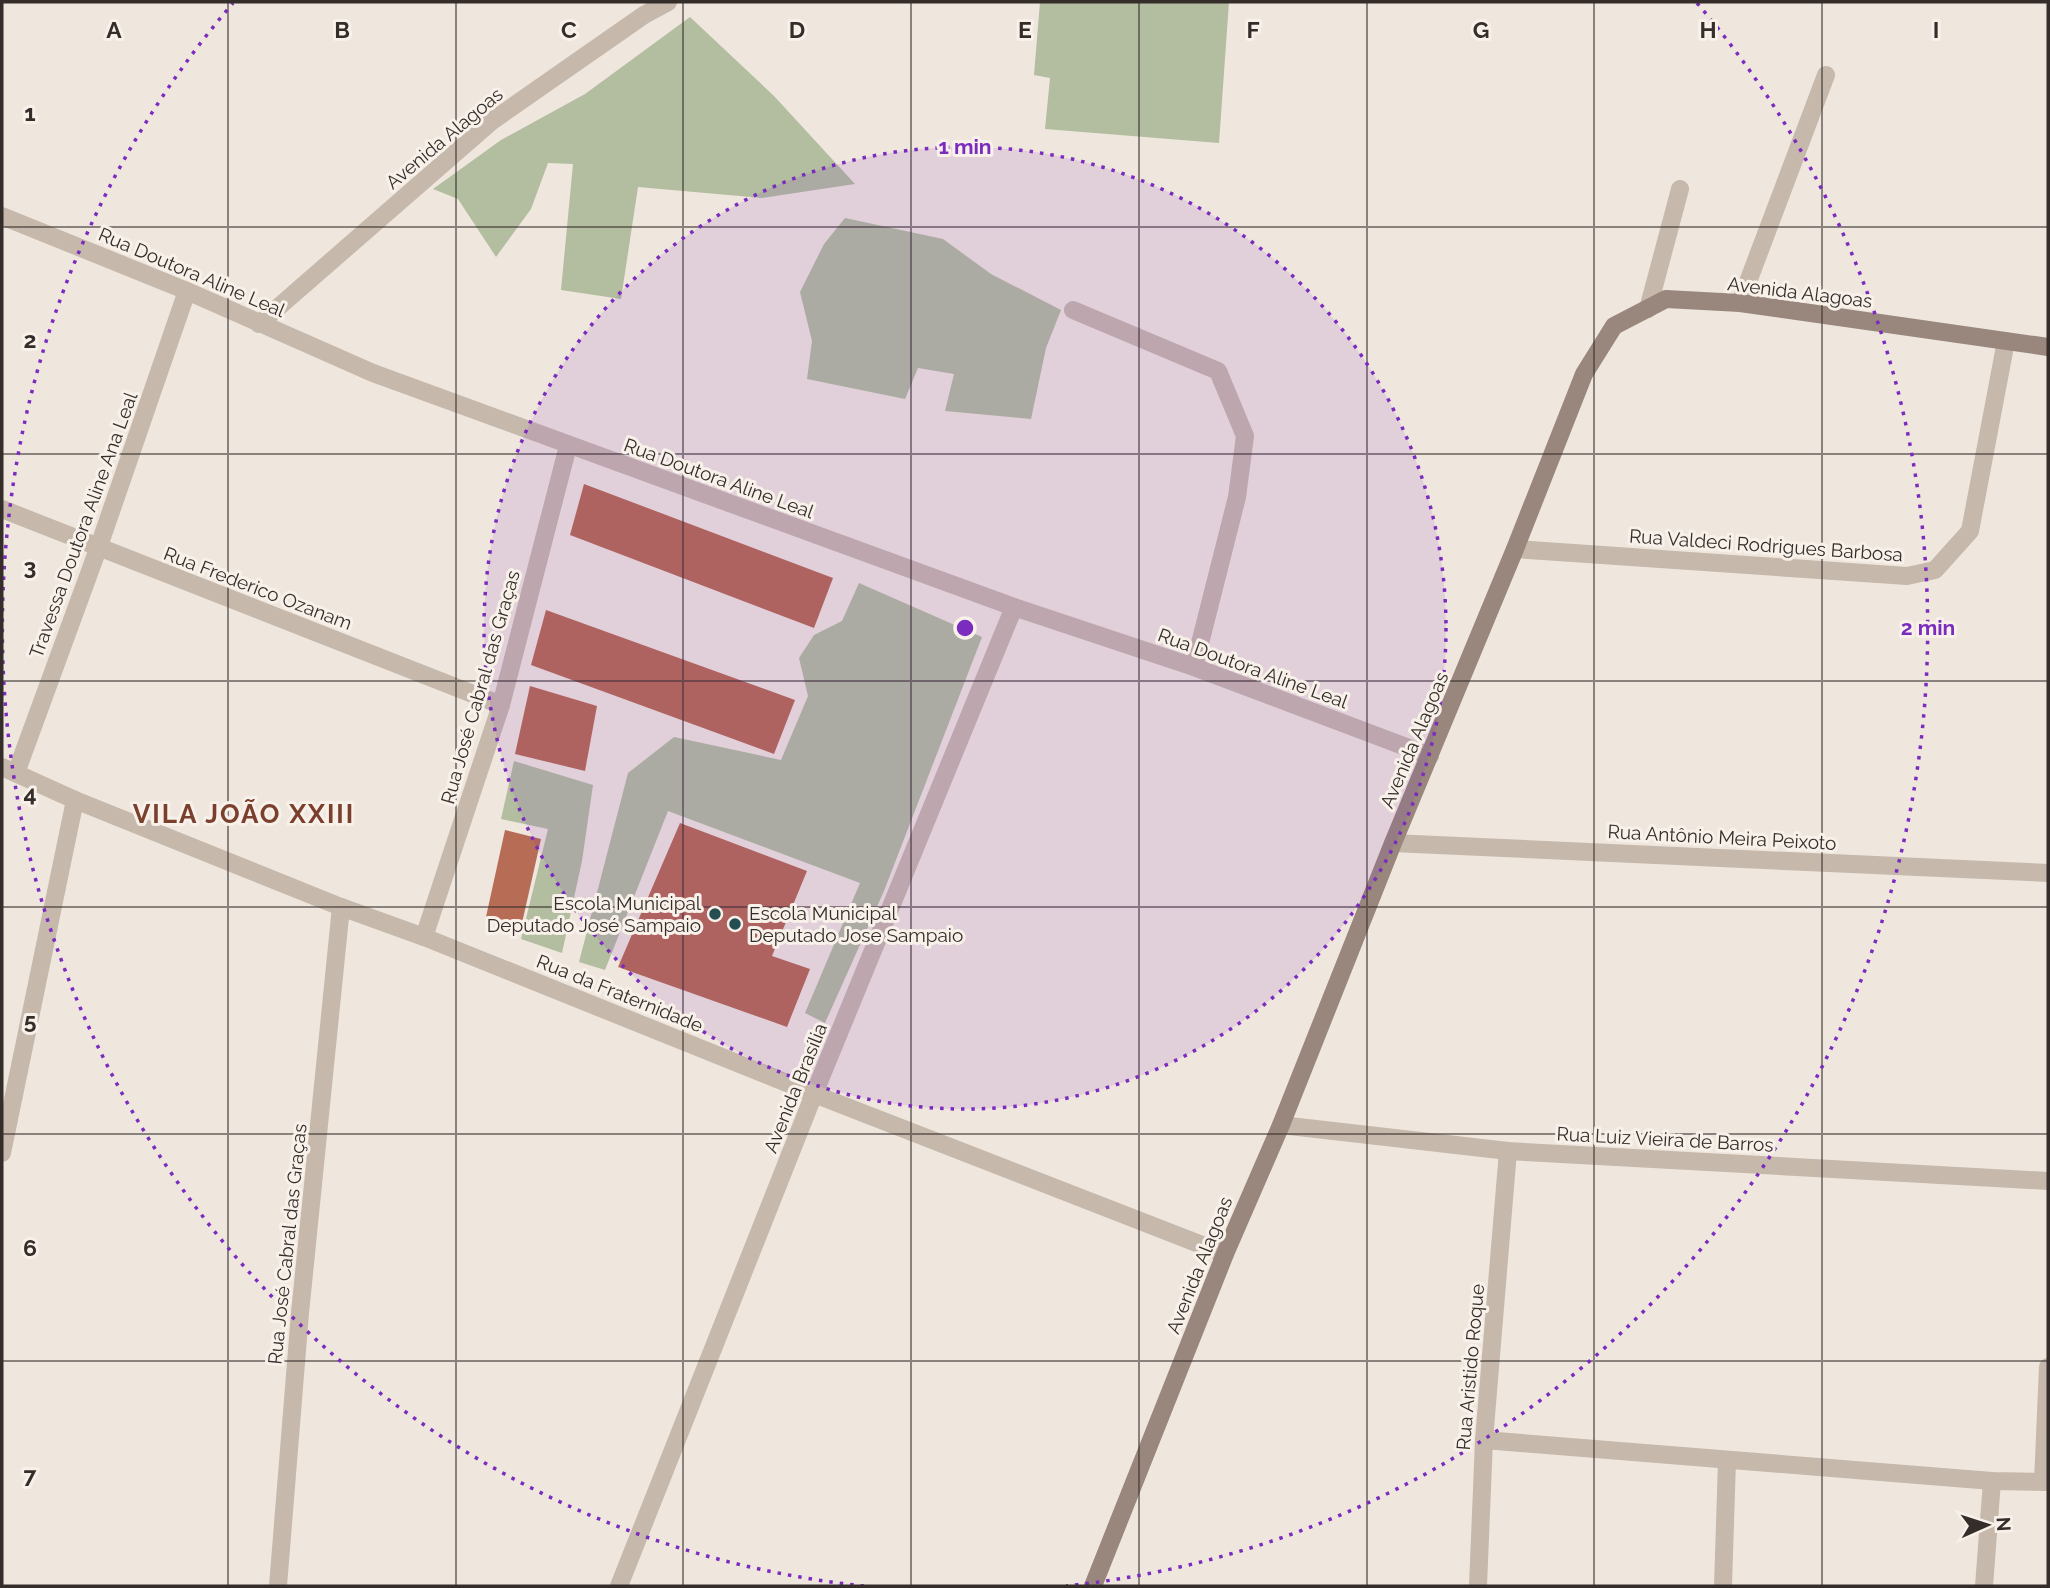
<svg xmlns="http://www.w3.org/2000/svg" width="2050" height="1588" font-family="Raleway,sans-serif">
<rect width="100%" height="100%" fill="#efe7de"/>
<!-- green -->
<g fill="#b3bda0">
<polygon points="1040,2 1229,2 1219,143 1045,129 1050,78 1034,75"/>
<polygon points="690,17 774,96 855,184 762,198 638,187 621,299 561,290 573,164 548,163 531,209 496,257 458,199 433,189 501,140 585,94"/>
<polygon points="845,218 943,239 991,274 1061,310 1046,348 1031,419 945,411 954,374 918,368 905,399 807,379 812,341 800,292 824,244"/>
<polygon points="859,583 982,637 884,891 825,1023 805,1013 860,883 668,811 605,970 579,962 628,773 674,737 781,760 808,696 799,658 814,635 842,621"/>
<polygon points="514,761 593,785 582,861 562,953 521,939 548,829 501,819"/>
</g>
<!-- building -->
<g fill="#b76c55">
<polygon points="584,484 833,578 814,628 570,535"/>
<polygon points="546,610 795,700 774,754 531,665"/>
<polygon points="530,686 597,706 585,771 515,754"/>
<polygon points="680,823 807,871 772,956 810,969 787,1027 618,967"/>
<polygon points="505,830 541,839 522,923 486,917"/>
</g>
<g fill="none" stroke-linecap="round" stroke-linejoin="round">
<!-- lane -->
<g stroke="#c6b8ab" stroke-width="18">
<polyline points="1740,303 1826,75"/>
<polyline points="1648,309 1680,189"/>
</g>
<!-- street -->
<g stroke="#c6b8ab" stroke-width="18">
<polyline points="2,216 187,291 373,373 1014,607 1194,667 1430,756"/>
<polyline points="1073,310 1218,371 1245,436 1237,497 1194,667"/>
<polyline points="259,324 492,121 644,15 668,2"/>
<polyline points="2,509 501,705"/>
<polyline points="1515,549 1907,576 1935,570 1970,531 2006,341"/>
<polyline points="2,767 75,800 341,907 424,937 814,1094 1225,1254"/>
<polyline points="16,773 98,549 187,291"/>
<polyline points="1393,843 2048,873"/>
<polyline points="424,937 501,705 568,446"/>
<polyline points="1281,1125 1508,1151 2048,1181"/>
<polyline points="2,1153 75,800"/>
<polyline points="1484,1440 1992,1481 2048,1482"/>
<polyline points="2043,1482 2048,1367"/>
<polyline points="278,1586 300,1313 341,907"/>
<polyline points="619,1586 814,1094 1014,607"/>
<polyline points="1478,1586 1484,1440 1508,1151"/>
<polyline points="1723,1586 1727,1461"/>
<polyline points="1984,1586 1992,1481"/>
</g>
<!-- secondary -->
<polyline stroke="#99877d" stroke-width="18" points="1093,1586 1225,1254 1281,1125 1393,843 1515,549 1584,374 1614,326 1666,299 1740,303 2048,347"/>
</g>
<!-- grid -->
<path fill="none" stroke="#352d2a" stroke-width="2" stroke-opacity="0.55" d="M228,2V1586M456,2V1586M683,2V1586M911,2V1586M1139,2V1586M1367,2V1586M1594,2V1586M1822,2V1586M2,227H2048M2,454H2048M2,681H2048M2,907H2048M2,1134H2048M2,1361H2048"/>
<!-- distance rings -->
<circle cx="965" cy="628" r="481" fill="#7b2cbf" fill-opacity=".12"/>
<g fill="none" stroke="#7b2cbf" stroke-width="3.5" stroke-dasharray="3.5 7">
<circle cx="965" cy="628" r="481"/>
<path d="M864 1586A963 963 0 0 1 233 3M1697 3A963 963 0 0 1 1066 1586"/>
</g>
<!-- markers -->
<g fill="#244e51" stroke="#f8f1ea" stroke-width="2.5">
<circle cx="715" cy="914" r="7"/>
<circle cx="735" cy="924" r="7"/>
</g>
<g text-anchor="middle" stroke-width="6" stroke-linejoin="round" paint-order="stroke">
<!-- street labels -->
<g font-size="19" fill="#352d2a" stroke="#f8f1ea">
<text transform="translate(444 138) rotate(-40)" y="7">Avenida Alagoas</text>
<text transform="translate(192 272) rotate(23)" y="7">Rua Doutora Aline Leal</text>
<text transform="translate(1800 292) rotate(7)" y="7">Avenida Alagoas</text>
<text transform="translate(719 478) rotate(20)" y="7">Rua Doutora Aline Leal</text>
<text transform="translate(83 525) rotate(-70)" y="7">Travessa Doutora Aline Ana Leal</text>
<text transform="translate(1766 545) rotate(4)" y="7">Rua Valdeci Rodrigues Barbosa</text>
<text transform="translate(258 588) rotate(21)" y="7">Rua Frederico Ozanam</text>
<text transform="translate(1253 668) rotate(20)" y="7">Rua Doutora Aline Leal</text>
<text transform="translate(480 687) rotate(-74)" y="7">Rua José Cabral das Graças</text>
<text transform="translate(1414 740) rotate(-67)" y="7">Avenida Alagoas</text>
<text transform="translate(1722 837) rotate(3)" y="7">Rua Antônio Meira Peixoto</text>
<text transform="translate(620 993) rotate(22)" y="7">Rua da Fraternidade</text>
<text transform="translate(795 1088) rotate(-68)" y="7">Avenida Brasília</text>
<text transform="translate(1665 1139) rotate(3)" y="7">Rua Luiz Vieira de Barros</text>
<text transform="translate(287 1244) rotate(-84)" y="7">Rua José Cabral das Graças</text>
<text transform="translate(1199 1265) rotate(-68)" y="7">Avenida Alagoas</text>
<text transform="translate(1470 1367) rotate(-85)" y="7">Rua Aristido Roque</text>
</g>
<!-- poi labels -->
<g font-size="19" fill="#352d2a" stroke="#f8f1ea" text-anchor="end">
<text x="701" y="910">Escola Municipal<tspan x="701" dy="22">Deputado José Sampaio</tspan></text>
<text x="749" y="920" text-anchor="start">Escola Municipal<tspan x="749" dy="22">Deputado Jose Sampaio</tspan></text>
</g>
<!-- district labels -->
<g font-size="26" font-weight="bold" letter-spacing="2" fill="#7a3f2d" stroke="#f8f1ea">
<text x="244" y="823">VILA JOÃO XXIII</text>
</g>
</g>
<g font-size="23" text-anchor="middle" font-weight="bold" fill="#352d2a" stroke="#f8f1ea" stroke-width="6" stroke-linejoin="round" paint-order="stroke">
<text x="114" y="38">A</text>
<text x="342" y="38">B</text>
<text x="569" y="38">C</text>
<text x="797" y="38">D</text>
<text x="1025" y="38">E</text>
<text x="1253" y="38">F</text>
<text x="1481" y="38">G</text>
<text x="1708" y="38">H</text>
<text x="1936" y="38">I</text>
<text x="30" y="121">1</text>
<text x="30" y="348">2</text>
<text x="30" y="575">3</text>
<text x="30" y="802">4</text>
<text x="30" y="1029">5</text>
<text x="30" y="1256">6</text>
<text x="30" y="1483">7</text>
</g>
<circle cx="965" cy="628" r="10" fill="#7b2cbf" stroke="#f8f1ea" stroke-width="3.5"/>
<g font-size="21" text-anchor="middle" font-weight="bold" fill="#7b2cbf" stroke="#f8f1ea" stroke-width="6" stroke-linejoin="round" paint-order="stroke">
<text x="965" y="154">1 min</text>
<text x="1928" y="635">2 min</text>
</g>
<!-- border -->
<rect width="2050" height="1588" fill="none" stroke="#352d2a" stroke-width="7"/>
<!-- north arrow -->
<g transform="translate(1987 1525) rotate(87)" stroke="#f8f1ea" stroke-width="5" paint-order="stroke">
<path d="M0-5L12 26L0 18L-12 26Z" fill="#352d2a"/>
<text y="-10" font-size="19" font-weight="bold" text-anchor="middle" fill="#352d2a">N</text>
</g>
</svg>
